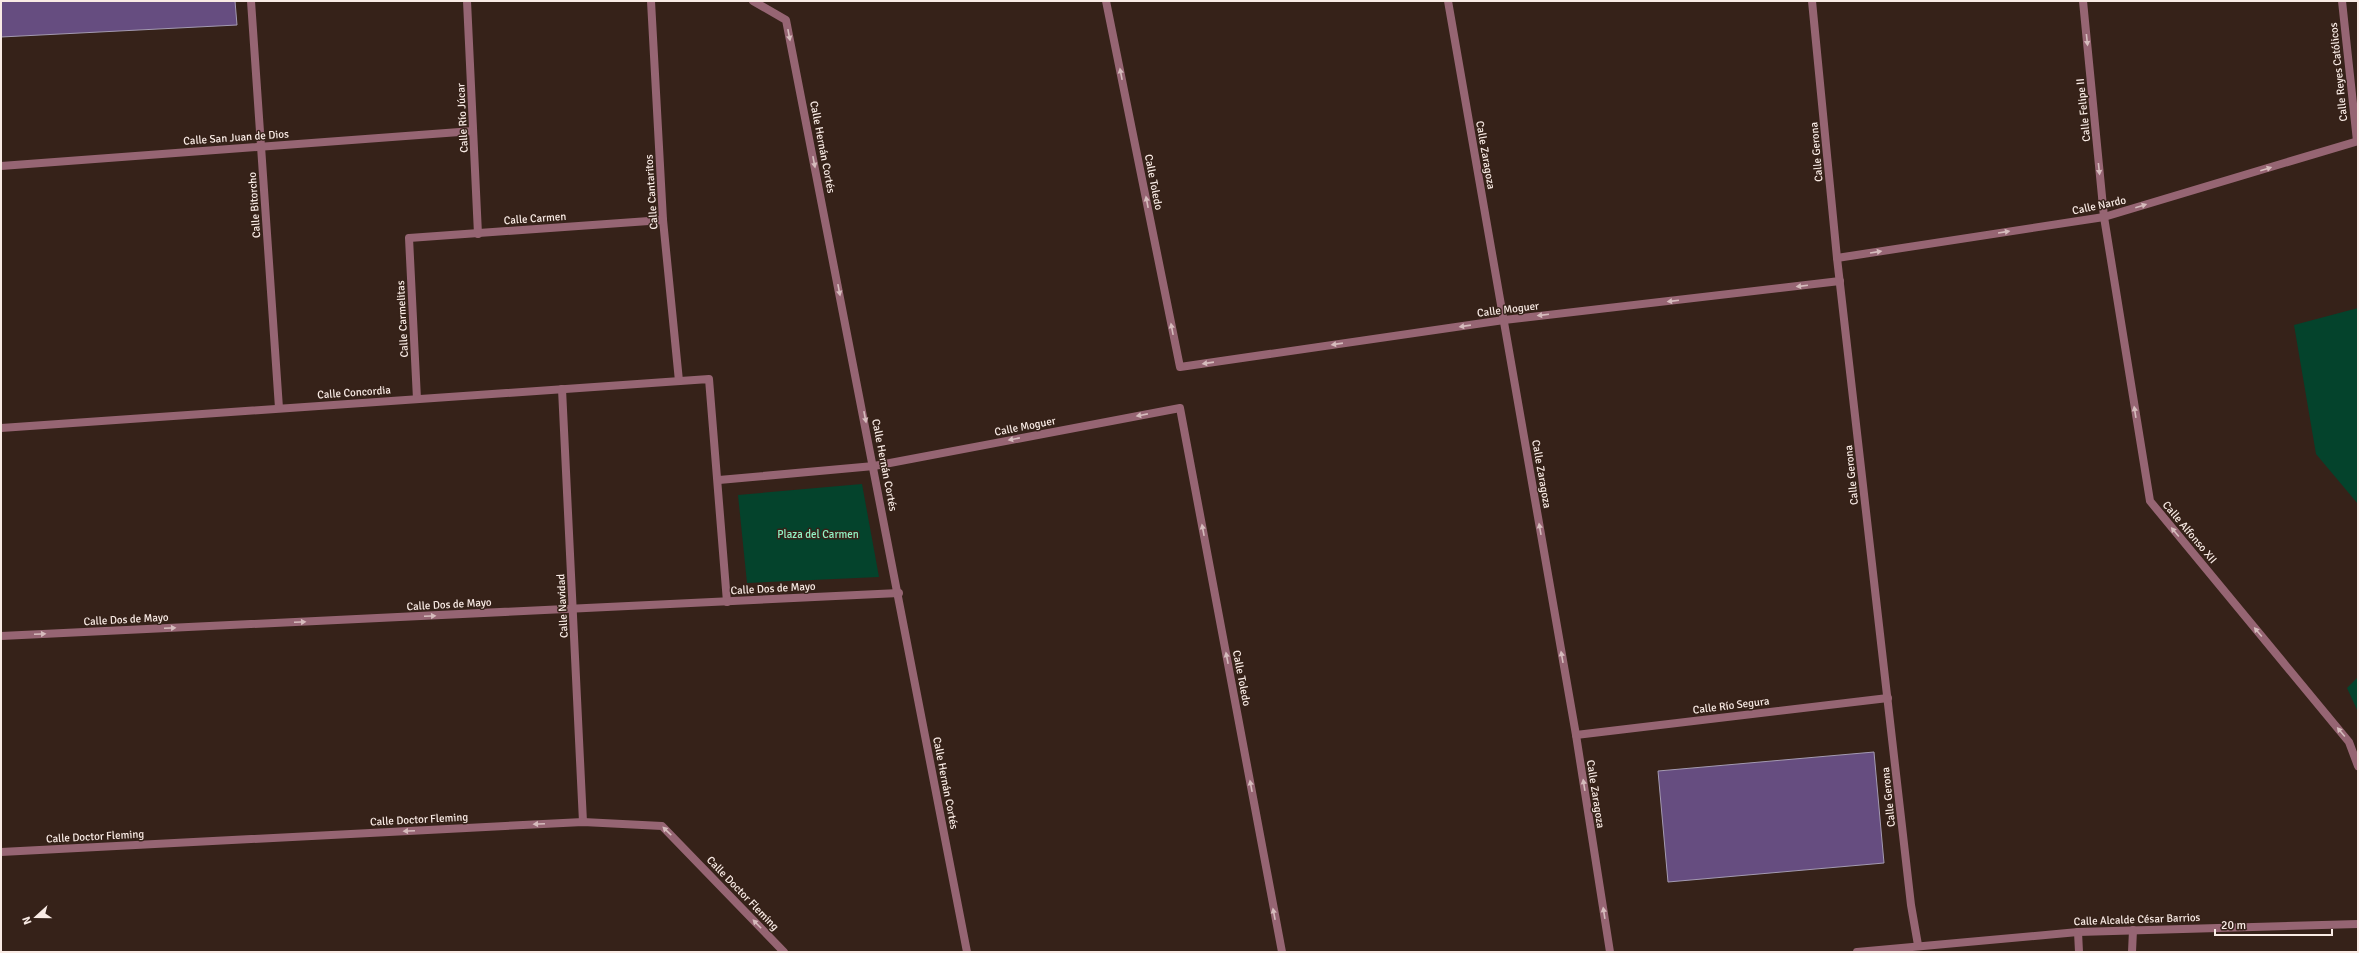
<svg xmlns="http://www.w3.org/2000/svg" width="2359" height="953" font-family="Signika,sans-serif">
<rect width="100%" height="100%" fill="#362219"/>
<!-- green -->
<g fill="#04432c">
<polygon points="2358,308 2358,504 2316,454 2294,325"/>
<polygon points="862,484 879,577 747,583 738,495"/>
<polygon points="2358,677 2358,712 2347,688"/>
</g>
<!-- building -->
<g fill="#664d80" stroke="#a49ab1">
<polygon points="1,1 235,1 237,25 1,37"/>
<polygon points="1874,752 1884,863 1668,882 1658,771"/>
</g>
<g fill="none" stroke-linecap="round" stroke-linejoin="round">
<!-- minor -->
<g stroke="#966573" stroke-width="8">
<polyline points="251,1 279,408"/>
<polyline points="467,1 478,234"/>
<polyline points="651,1 663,220 679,381"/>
<polyline points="1106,1 1180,367 1504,320 1840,281"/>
<polyline points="1448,1 1576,735 1610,952"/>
<polyline points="2083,1 2104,217 2150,501 2349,742 2358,766"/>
<polyline points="2342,1 2357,141"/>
<polyline points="1,166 473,131"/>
<polyline points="1837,258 2104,217 2358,141"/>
<polyline points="562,389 583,822"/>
<polyline points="417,399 409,238 663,220"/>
<polyline points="1,428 709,379 727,602"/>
<polyline points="719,480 874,466 1180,408 1282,952"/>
<polyline points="1,636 899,593"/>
<polyline points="1576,735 1888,698"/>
</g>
<!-- tertiary -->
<g stroke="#966573" stroke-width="8">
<polyline points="753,1 786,20 967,952"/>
<polyline points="1812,1 1837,258 1911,905 1918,945"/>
<polyline points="1,852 583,822 662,826 784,952"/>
<polyline points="2078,932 2079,952"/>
<polyline points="1857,952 2078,932 2358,924"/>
<polyline points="2132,952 2133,930"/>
</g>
</g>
<!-- one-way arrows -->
<defs><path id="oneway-solid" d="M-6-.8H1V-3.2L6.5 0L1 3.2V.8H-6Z"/></defs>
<g fill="#d6bcbd">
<use href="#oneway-solid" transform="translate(789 35) rotate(79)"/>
<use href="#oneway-solid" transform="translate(2087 40) rotate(84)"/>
<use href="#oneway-solid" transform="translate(1121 74) rotate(-101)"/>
<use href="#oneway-solid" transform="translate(814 162) rotate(79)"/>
<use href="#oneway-solid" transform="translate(2099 169) rotate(84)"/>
<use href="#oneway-solid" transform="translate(2266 169) rotate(-17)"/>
<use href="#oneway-solid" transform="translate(1147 202) rotate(-101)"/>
<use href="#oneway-solid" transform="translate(2141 206) rotate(-17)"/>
<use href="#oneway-solid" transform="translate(2004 232) rotate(-9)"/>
<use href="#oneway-solid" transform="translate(1876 252) rotate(-9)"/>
<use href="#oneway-solid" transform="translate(1802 286) rotate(173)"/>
<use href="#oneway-solid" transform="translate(839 290) rotate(79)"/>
<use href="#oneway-solid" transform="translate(1673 301) rotate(173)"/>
<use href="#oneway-solid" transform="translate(1543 315) rotate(173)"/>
<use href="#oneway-solid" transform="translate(1465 326) rotate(172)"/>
<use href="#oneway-solid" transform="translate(1172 329) rotate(-101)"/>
<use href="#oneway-solid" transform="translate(1337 344) rotate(172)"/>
<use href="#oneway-solid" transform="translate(1208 363) rotate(172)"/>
<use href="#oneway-solid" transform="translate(2135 412) rotate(-99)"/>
<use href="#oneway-solid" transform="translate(1142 415) rotate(169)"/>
<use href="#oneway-solid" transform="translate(865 417) rotate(79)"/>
<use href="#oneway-solid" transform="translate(1014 439) rotate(169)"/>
<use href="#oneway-solid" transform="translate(1540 529) rotate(-100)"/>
<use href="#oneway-solid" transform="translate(1203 530) rotate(-101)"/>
<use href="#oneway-solid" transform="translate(2175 532) rotate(-130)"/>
<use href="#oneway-solid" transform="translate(430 616) rotate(-3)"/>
<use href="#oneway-solid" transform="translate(300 622) rotate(-3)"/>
<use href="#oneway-solid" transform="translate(170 628) rotate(-3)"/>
<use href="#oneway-solid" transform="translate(2258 632) rotate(-130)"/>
<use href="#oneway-solid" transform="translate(40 634) rotate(-3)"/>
<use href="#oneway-solid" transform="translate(1562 657) rotate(-100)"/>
<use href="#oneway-solid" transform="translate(1227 658) rotate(-101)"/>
<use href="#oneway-solid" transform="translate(2341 732) rotate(-130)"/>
<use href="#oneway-solid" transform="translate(1584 785) rotate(-99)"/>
<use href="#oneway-solid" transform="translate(1251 786) rotate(-101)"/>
<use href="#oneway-solid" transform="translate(539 824) rotate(177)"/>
<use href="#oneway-solid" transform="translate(409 831) rotate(177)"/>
<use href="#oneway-solid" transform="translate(667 831) rotate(-136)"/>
<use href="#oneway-solid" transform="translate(1604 913) rotate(-99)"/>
<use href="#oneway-solid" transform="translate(1274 914) rotate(-101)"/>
<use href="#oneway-solid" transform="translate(757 924) rotate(-134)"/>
</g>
<g text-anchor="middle" stroke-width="3" stroke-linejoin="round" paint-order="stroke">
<!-- street labels -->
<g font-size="11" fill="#f9ebe5" stroke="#362219">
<text transform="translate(2338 72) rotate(-96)" y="4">Calle Reyes Católicos</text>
<text transform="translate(2083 110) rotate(-96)" y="4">Calle Felipe II</text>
<text transform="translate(462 118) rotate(-93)" y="4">Calle Río Júcar</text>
<text transform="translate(236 137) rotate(-4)" y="4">Calle San Juan de Dios</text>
<text transform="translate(823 147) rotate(79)" y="4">Calle Hernán Cortés</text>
<text transform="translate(1816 152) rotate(-95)" y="4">Calle Gerona</text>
<text transform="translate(1486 155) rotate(80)" y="4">Calle Zaragoza</text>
<text transform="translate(1154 182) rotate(79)" y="4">Calle Toledo</text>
<text transform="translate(651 192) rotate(-94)" y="4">Calle Cantaritos</text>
<text transform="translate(254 205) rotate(-94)" y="4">Calle Bitorcho</text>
<text transform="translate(2099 205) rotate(-12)" y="4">Calle Nardo</text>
<text transform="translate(535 218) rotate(-4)" y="4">Calle Carmen</text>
<text transform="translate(1508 309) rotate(-7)" y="4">Calle Moguer</text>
<text transform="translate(402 319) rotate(-93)" y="4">Calle Carmelitas</text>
<text transform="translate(354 392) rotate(-4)" y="4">Calle Concordia</text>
<text transform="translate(1025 426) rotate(-11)" y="4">Calle Moguer</text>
<text transform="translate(885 465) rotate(79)" y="4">Calle Hernán Cortés</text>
<text transform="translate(1542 474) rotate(80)" y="4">Calle Zaragoza</text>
<text transform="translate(1851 475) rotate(-96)" y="4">Calle Gerona</text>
<text transform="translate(2190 532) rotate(50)" y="4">Calle Alfonso XII</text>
<text transform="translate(773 588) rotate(-3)" y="4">Calle Dos de Mayo</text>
<text transform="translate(449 604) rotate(-3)" y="4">Calle Dos de Mayo</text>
<text transform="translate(562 606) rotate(-93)" y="4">Calle Navidad</text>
<text transform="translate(126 619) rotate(-3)" y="4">Calle Dos de Mayo</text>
<text transform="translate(1242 678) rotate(79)" y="4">Calle Toledo</text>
<text transform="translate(1731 705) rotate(-7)" y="4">Calle Río Segura</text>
<text transform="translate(946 783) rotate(79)" y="4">Calle Hernán Cortés</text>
<text transform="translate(1596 794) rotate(81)" y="4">Calle Zaragoza</text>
<text transform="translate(1888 797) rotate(-96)" y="4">Calle Gerona</text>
<text transform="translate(419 819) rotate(-3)" y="4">Calle Doctor Fleming</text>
<text transform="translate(95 836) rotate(-3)" y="4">Calle Doctor Fleming</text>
<text transform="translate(743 893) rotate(46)" y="4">Calle Doctor Fleming</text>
<text transform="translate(2137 919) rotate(-2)" y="4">Calle Alcalde César Barrios</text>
</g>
<!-- park labels -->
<g font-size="11" fill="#91f3c4" stroke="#362219">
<text x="818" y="538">Plaza del Carmen</text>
</g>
</g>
<!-- border -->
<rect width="2359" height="953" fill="none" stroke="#f9ebe5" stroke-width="4"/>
<!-- north arrow -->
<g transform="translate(36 917) rotate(249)" stroke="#362219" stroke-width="3" paint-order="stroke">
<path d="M0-3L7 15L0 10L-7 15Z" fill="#f9ebe5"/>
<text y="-6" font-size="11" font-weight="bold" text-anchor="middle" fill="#f9ebe5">N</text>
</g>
<!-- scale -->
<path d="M2215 929v6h117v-6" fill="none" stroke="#f9ebe5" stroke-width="2"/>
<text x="2221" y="929" font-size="12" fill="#f9ebe5" stroke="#362219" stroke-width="3" paint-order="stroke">20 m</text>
</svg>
